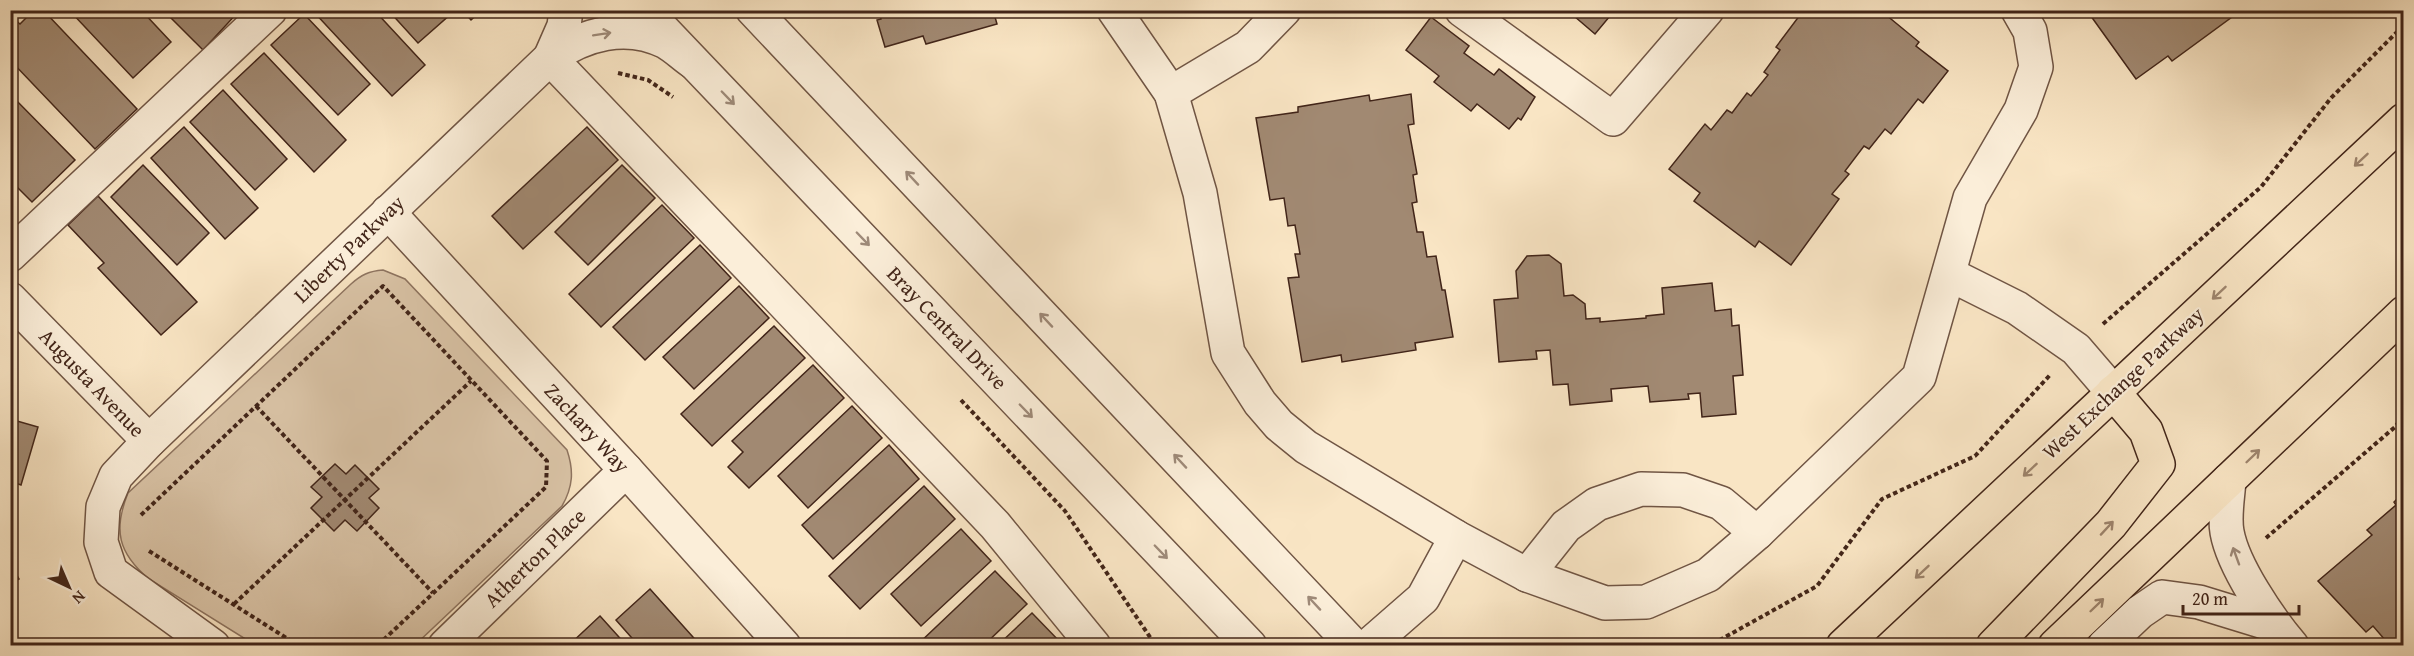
<svg xmlns="http://www.w3.org/2000/svg" width="2414" height="656" font-family="'Gentium Book Plus',serif">
<rect width="100%" height="100%" fill="#f9e5c4"/>
<filter id="stains"><feTurbulence type="fractalNoise" baseFrequency=".00333" numOctaves="4"/><feColorMatrix values="0 0 0 0 .2 0 0 0 0 .09 0 0 0 0 .02 0 0 0 .5 -.17"/></filter>
<radialGradient id="worn" r=".72"><stop offset=".6" stop-color="#630" stop-opacity="0"/><stop offset="1" stop-color="#630" stop-opacity=".3"/></radialGradient>
<!-- green -->
<path fill="#dac4a7" stroke="#8e7460" stroke-width="1.5" d="M383,270L405,279L567,450C574,471 573,487 562,506L415,645H255L149,579C118,553 113,530 128,493L351,284C361,275 369,271 383,270Z"/>
<!-- building -->
<g fill="#a18972" stroke="#422519" stroke-width="1.5">
<polygon points="34,10 43,10 137,109 95,149 10,60 10,20 13,18 20,24"/>
<polygon points="69,10 141,10 171,42 133,78"/>
<polygon points="163,10 240,10 203,50"/>
<polygon points="312,10 374,10 425,65 392,96"/>
<polygon points="388,10 450,10 452,13 418,43"/>
<polygon points="462,10 482,10 471,20"/>
<polygon points="879,10 1020,10 995,17 997,24 926,44 923,36 885,47 877,20 881,19"/>
<polygon points="1567,10 1615,10 1595,34"/>
<polygon points="1798,10 1880,10 1919,42 1916,46 1948,71 1923,103 1918,99 1891,134 1885,129 1869,149 1864,146 1845,171 1849,174 1832,194 1839,199 1791,265 1759,241 1755,247 1694,201 1700,193 1669,169 1705,124 1711,130 1727,110 1732,113 1747,93 1751,96 1768,75 1764,72 1780,50 1776,47 1800,15 1796,13"/>
<polygon points="2090,10 2228,10 2232,17 2172,61 2168,56 2136,79 2088,12"/>
<polygon points="304,14 370,84 338,115 271,45"/>
<polygon points="1431,17 1469,46 1464,53 1494,75 1499,69 1535,97 1521,120 1518,118 1509,129 1477,104 1471,111 1434,82 1439,76 1406,50"/>
<polygon points="264,53 346,140 314,172 231,84"/>
<polygon points="223,90 287,159 255,190 190,122"/>
<polygon points="10,94 75,160 32,202 10,180"/>
<polygon points="1411,94 1414,124 1408,125 1417,174 1413,175 1417,202 1412,203 1417,232 1423,232 1427,257 1436,256 1442,290 1445,290 1453,337 1415,343 1416,350 1342,362 1341,355 1302,362 1288,278 1299,277 1295,254 1300,254 1295,225 1288,226 1284,198 1270,200 1256,118 1298,112 1298,107 1369,95 1370,101"/>
<polygon points="184,127 258,208 225,239 151,158"/>
<polygon points="587,127 618,160 523,249 492,216"/>
<polygon points="143,165 209,233 177,265 111,197"/>
<polygon points="622,165 655,198 588,265 555,232"/>
<polygon points="98,196 197,302 161,335 98,268 104,263 68,225"/>
<polygon points="662,205 694,238 601,327 569,294"/>
<polygon points="700,245 731,278 645,360 613,327"/>
<polygon points="1549,255 1561,264 1564,296 1573,295 1585,304 1586,319 1600,318 1600,322 1646,318 1646,316 1664,314 1662,288 1712,283 1715,311 1731,309 1732,326 1739,325 1743,375 1733,376 1736,414 1702,417 1700,393 1688,394 1689,399 1650,402 1648,386 1611,389 1612,401 1570,405 1568,384 1553,385 1550,350 1536,351 1537,359 1499,362 1494,300 1518,298 1516,271 1527,256"/>
<polygon points="739,286 769,318 694,389 663,357"/>
<polygon points="774,326 805,358 712,446 681,414"/>
<polygon points="813,365 844,398 749,488 728,467 743,452 732,441"/>
<polygon points="852,406 882,438 808,508 778,476"/>
<polygon points="10,419 38,427 21,485 10,481"/>
<polygon points="889,445 919,479 833,559 802,525"/>
<polygon points="335,464 346,474 355,465 379,489 369,498 379,508 357,531 345,520 334,531 311,508 322,497 311,487"/>
<polygon points="924,486 955,519 860,609 829,576"/>
<polygon points="2404,492 2404,646 2383,646 2386,641 2373,626 2366,632 2318,581 2372,535 2367,530 2396,505 2394,502"/>
<polygon points="961,529 991,561 921,626 891,594"/>
<polygon points="10,563 19,579 10,584"/>
<polygon points="995,571 1027,604 983,646 916,646"/>
<polygon points="650,589 701,646 639,646 616,620"/>
<polygon points="1032,613 1063,645 997,646"/>
<polygon points="600,616 627,646 568,646"/>
</g>
<g fill="none" stroke-linecap="round" stroke-linejoin="round">
<!-- minor casing -->
<g stroke="#705544" stroke-width="36">
<g id="minor">
<polyline points="644,10 1250,646"/>
<polyline points="753,10 1354,646"/>
<polyline points="1114,10 1171,93 1200,193 1228,353 1260,403 1279,425 1306,447 1456,537 1527,575 1605,603 1646,602 1708,575 1757,533 1919,377 1970,198 2021,110 2036,67 2030,31 2018,10"/>
<polyline points="1462,10 1613,119 1707,10"/>
<polyline points="550,58 995,525 1094,646"/>
<polyline points="550,58 564,26 566,10"/>
<polyline points="1171,93 1248,47 1284,10"/>
<polyline points="388,212 626,470 784,646"/>
<polyline points="10,255 270,10"/>
<polyline points="1949,274 2017,308 2076,349 2113,392"/>
<polyline points="10,299 149,441"/>
<path d="M2229,480C2228,496 2224,516 2227,532C2233,566 2269,619 2292,646"/>
<polyline points="1527,575 1566,526 1597,504 1641,489 1683,490 1721,503 1757,533"/>
<path d="M213,646L111,572L101,542L103,507L116,476L149,441L550,58C584,34 626,22 666,42C675,47 684,56 693,62"/>
<polyline points="445,646 626,470"/>
<polyline points="1368,646 1423,598 1456,537"/>
<polyline points="2104,646 2140,612 2162,597 2199,602 2274,625"/>
</g>
</g>
<!-- major casing -->
<g stroke="#422519" stroke-width="36">
<g id="major">
<polyline points="1843,646 2404,120"/>
<polyline points="1993,646 2111,524 2158,464 2146,431 2113,392"/>
<polyline points="2055,646 2404,313"/>
</g>
</g>
<!-- path -->
<g stroke="#422519" stroke-width="4" stroke-dasharray="4.5 3" stroke-linecap="butt">
<polyline points="618,73 648,80 673,97"/>
<polyline points="2103,324 2261,187 2331,98 2404,25"/>
<polyline points="961,400 1065,511 1156,646"/>
<polyline points="256,406 433,593"/>
<polyline points="141,515 383,286 547,461 546,487 377,646"/>
<polyline points="2266,538 2395,427 2404,415"/>
<polyline points="149,551 299,646"/>
<polyline points="234,604 471,381"/>
<polyline points="1715,646 1718,641 1817,586 1882,499 1975,456 2050,375"/>
</g>
<!-- minor -->
<use href="#minor" stroke="#fbeed9" stroke-width="33"/>
<!-- major -->
<use href="#major" stroke="#f9e5c4" stroke-width="33"/>
</g>
<!-- one-way arrows -->
<defs><path id="oneway-shaft" d="M-6 0H5M1.5-3L5.5 0L1.5 3" fill="none" stroke-width="1.6" stroke-linecap="round" stroke-linejoin="round" transform="scale(1.5)"/></defs>
<g stroke="#9e8a79">
<use href="#oneway-shaft" transform="translate(602 34) rotate(-9)"/>
<use href="#oneway-shaft" transform="translate(728 98) rotate(46)"/>
<use href="#oneway-shaft" transform="translate(912 178) rotate(-133)"/>
<use href="#oneway-shaft" transform="translate(863 239) rotate(46)"/>
<use href="#oneway-shaft" transform="translate(1046 320) rotate(-133)"/>
<use href="#oneway-shaft" transform="translate(1026 411) rotate(46)"/>
<use href="#oneway-shaft" transform="translate(1180 461) rotate(-133)"/>
<use href="#oneway-shaft" transform="translate(1161 552) rotate(46)"/>
<use href="#oneway-shaft" transform="translate(2236 556) rotate(-110)"/>
<use href="#oneway-shaft" transform="translate(1314 603) rotate(-133)"/>
</g>
<g stroke="#9e856e">
<use href="#oneway-shaft" transform="translate(2361 160) rotate(137)"/>
<use href="#oneway-shaft" transform="translate(2219 293) rotate(137)"/>
<use href="#oneway-shaft" transform="translate(2253 456) rotate(-44)"/>
<use href="#oneway-shaft" transform="translate(2030 470) rotate(137)"/>
<use href="#oneway-shaft" transform="translate(2107 528) rotate(-47)"/>
<use href="#oneway-shaft" transform="translate(1922 572) rotate(137)"/>
<use href="#oneway-shaft" transform="translate(2097 605) rotate(-44)"/>
</g>
<g text-anchor="middle" stroke-width="4.5" stroke-linejoin="round" paint-order="stroke">
<!-- street labels -->
<g font-size="21" fill="#422519" stroke="#fbeed9">
<text transform="translate(349 249) rotate(-44)" y="7">Liberty Parkway</text>
<text transform="translate(947 328) rotate(46)" y="7">Bray Central Drive</text>
<text transform="translate(92 383) rotate(46)" y="7">Augusta Avenue</text>
<text transform="translate(2123 383) rotate(-43)" y="7">West Exchange Parkway</text>
<text transform="translate(587 428) rotate(47)" y="7">Zachary Way</text>
<text transform="translate(535 558) rotate(-44)" y="7">Atherton Place</text>
</g>
</g>
<!-- margin -->
<rect width="2414" height="656" fill="none" stroke="#f9e5c4" stroke-width="36"/>
<rect x="12" y="12" width="2390" height="632" fill="none" stroke="#422519" stroke-width="3"/>
<rect x="18" y="18" width="2378" height="620" fill="none" stroke="#422519" stroke-width="1.5"/>
<!-- north arrow -->
<g transform="translate(69 587) rotate(136)" stroke="#fbeed9" stroke-width="4.5" paint-order="stroke">
<path d="M0-4.5L10 22L0 15L-10 22Z" fill="#422519"/>
<text y="-9" font-size="16" font-weight="bold" text-anchor="middle" fill="#422519">N</text>
</g>
<!-- scale -->
<path d="M2183 605v9h116v-9" fill="none" stroke="#422519" stroke-width="3"/>
<text x="2192" y="605" font-size="18" fill="#422519" stroke="#fbeed9" stroke-width="4.5" paint-order="stroke">20 m</text>
<rect width="100%" height="100%" filter="url(#stains)"/>
<rect width="100%" height="100%" fill="url(#worn)"/>
</svg>
